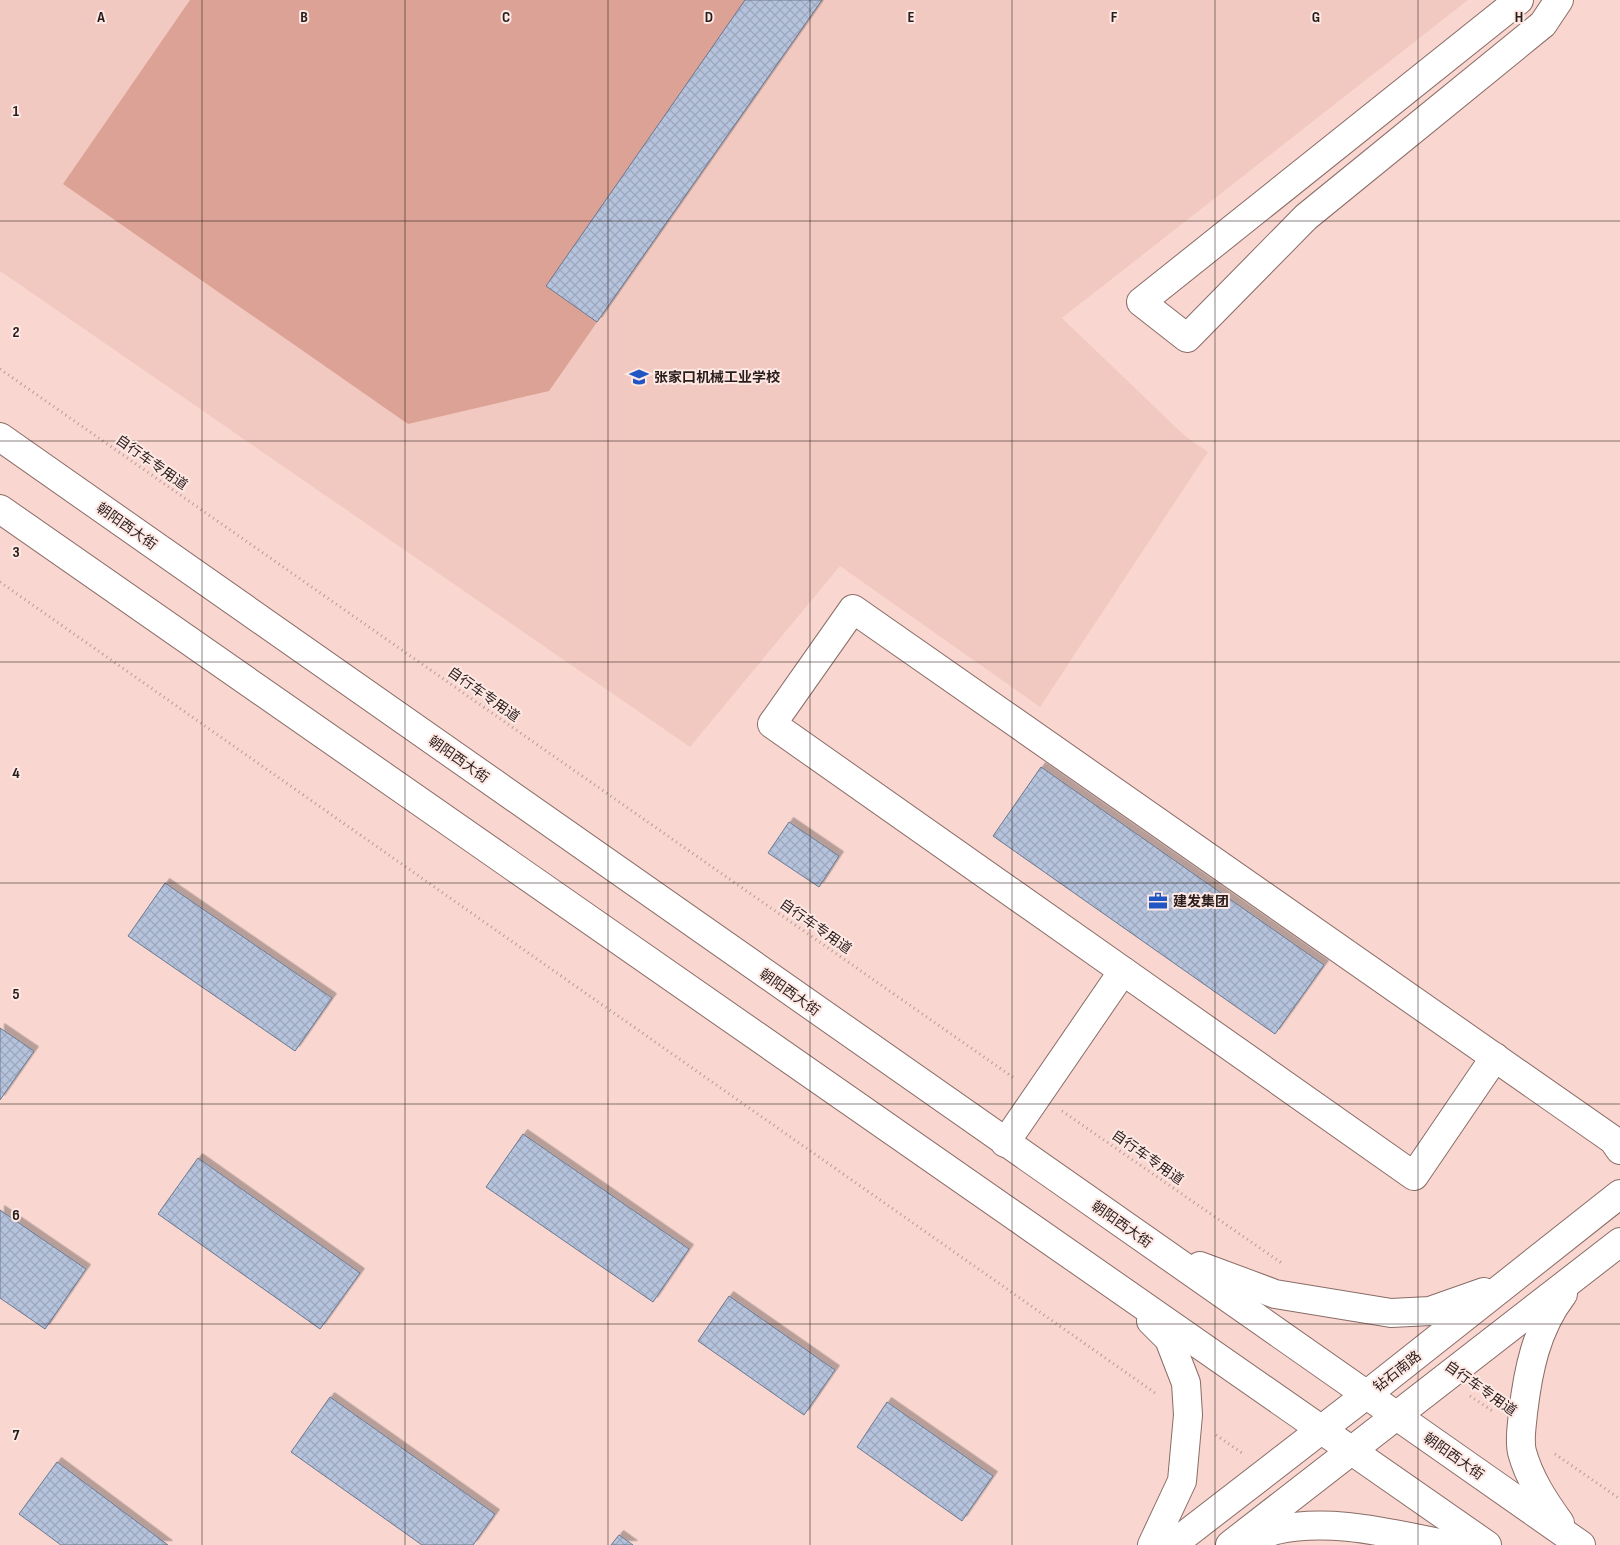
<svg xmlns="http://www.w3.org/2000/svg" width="1620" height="1545" font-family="'Sofia Sans Condensed','Noto Sans SC',sans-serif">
<defs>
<pattern id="building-cross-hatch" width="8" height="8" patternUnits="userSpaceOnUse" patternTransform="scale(1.25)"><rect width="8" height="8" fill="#b5c3dd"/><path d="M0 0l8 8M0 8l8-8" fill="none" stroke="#9ca7bd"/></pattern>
<filter id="shadow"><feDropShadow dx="4.5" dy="-4.5" stdDeviation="0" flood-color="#0004"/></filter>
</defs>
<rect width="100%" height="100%" fill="#f9d7d0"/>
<!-- built -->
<polygon fill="#f2c9c0" points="0,0 1468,0 1062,318 1185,436 1208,452 1040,707 840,566 690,747 0,271"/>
<!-- grass -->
<polygon fill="#dca296" points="190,0 822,0 549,391 408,424 63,184"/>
<!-- building -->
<g fill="url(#building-cross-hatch)" stroke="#6b788f" filter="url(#shadow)">
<polygon points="745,0 822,0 597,322 546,286"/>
<polygon points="1041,767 1324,965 1275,1034 993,836"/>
<polygon points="789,822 839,856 819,887 768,853"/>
<polygon points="165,883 332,998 295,1051 128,936"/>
<polygon points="0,1028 34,1051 0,1100"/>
<polygon points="523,1134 689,1249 653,1302 486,1187"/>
<polygon points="198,1158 360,1273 320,1329 158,1214"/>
<polygon points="0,1210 86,1269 45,1329 0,1298"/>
<polygon points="729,1296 835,1370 804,1415 698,1341"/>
<polygon points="330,1397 495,1514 473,1545 422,1545 291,1452"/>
<polygon points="887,1402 993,1476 962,1521 857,1447"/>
<polygon points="57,1462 168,1545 61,1545 19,1514"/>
<polygon points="619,1535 633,1545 611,1545"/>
</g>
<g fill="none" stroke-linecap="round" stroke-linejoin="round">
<!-- minor casing -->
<g stroke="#8a6c66" stroke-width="30">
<g id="minor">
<polyline points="1519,0 1141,302 1187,338 1306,217 1543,24 1559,0"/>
<polyline points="1123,971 1414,1176 1495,1057"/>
<polyline points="1005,1143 1123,971 772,724 853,609 1613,1140 1620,1150"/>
</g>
</g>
<!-- major casing -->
<g stroke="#8a6c66" stroke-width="30">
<g id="major">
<polyline points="0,437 1581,1545"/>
<polyline points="0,509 1487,1545"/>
<polyline points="1200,1266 1275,1294 1391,1313 1430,1311 1484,1292"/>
<polyline points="1151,1321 1169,1339 1186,1383 1188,1415 1182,1481 1152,1545"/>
<path d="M1560,1523C1544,1501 1529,1478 1522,1452C1519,1440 1522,1425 1523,1413C1528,1371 1536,1329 1563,1294"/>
<path d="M1244,1543C1254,1539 1265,1533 1276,1530C1333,1517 1395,1535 1451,1545"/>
<polyline points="1172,1545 1366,1395 1620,1194"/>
<polyline points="1230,1545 1620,1242"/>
</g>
</g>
<!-- path -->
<g stroke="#b59b95" stroke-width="3" stroke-dasharray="1 4" stroke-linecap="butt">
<polyline points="0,369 1014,1078"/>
<polyline points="0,582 1158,1395"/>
<polyline points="1062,1111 1283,1264"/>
<polyline points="1470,1396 1494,1412"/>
<polyline points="1216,1435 1242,1453"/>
<polyline points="1555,1454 1620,1499"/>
</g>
<!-- minor -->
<use href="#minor" stroke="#fff" stroke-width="28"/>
<!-- major -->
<use href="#major" stroke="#fff" stroke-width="28"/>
</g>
<!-- grid -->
<path fill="none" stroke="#291d1b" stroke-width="1" stroke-opacity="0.55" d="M202,0V1545M405,0V1545M608,0V1545M810,0V1545M1012,0V1545M1215,0V1545M1418,0V1545M0,221H1620M0,441H1620M0,662H1620M0,883H1620M0,1104H1620M0,1324H1620"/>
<!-- icons -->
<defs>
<g id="school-bare" transform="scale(1.5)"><path d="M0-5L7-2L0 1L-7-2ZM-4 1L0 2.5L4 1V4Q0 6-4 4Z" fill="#2056c3" stroke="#fde8e4" stroke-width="2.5" paint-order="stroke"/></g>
<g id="office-bare" transform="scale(1.5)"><path d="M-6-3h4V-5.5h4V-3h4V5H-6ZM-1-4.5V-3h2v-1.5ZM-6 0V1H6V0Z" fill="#2056c3" stroke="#fde8e4" stroke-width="2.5" paint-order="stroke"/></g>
</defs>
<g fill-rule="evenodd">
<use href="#school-bare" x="639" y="377"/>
<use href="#office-bare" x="1158" y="901"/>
</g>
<g text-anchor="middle" stroke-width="4" stroke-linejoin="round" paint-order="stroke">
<!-- poi labels -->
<g font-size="14" font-weight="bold" fill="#291d1b" stroke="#fde8e4" text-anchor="start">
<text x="654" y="382">张家口机械工业学校</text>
<text x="1173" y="906">建发集团</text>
</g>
<!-- street labels -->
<g font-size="14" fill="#291d1b" stroke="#fde8e4">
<text transform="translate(152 462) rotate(35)" y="5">自行车专用道</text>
<text transform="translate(127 526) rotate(35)" y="5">朝阳西大街</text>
<text transform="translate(484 694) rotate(35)" y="5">自行车专用道</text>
<text transform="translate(459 759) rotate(35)" y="5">朝阳西大街</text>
<text transform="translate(816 926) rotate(35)" y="5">自行车专用道</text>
<text transform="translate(790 992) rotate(35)" y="5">朝阳西大街</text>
<text transform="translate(1148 1157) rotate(35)" y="5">自行车专用道</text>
<text transform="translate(1122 1224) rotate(35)" y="5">朝阳西大街</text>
<text transform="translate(1397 1371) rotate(-38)" y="5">钻石南路</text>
<text transform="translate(1481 1388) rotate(35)" y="5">自行车专用道</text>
<text transform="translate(1454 1456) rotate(35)" y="5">朝阳西大街</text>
</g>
</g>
<g font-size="16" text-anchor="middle" font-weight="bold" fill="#291d1b" stroke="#fde8e4" stroke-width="4" stroke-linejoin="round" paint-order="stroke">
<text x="101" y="22">A</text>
<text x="304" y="22">B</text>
<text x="506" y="22">C</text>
<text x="709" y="22">D</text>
<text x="911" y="22">E</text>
<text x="1114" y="22">F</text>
<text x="1316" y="22">G</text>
<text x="1519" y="22">H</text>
<text x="16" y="116">1</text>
<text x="16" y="337">2</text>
<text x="16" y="557">3</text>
<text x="16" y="778">4</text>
<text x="16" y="999">5</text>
<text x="16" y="1220">6</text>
<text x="16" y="1440">7</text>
</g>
</svg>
